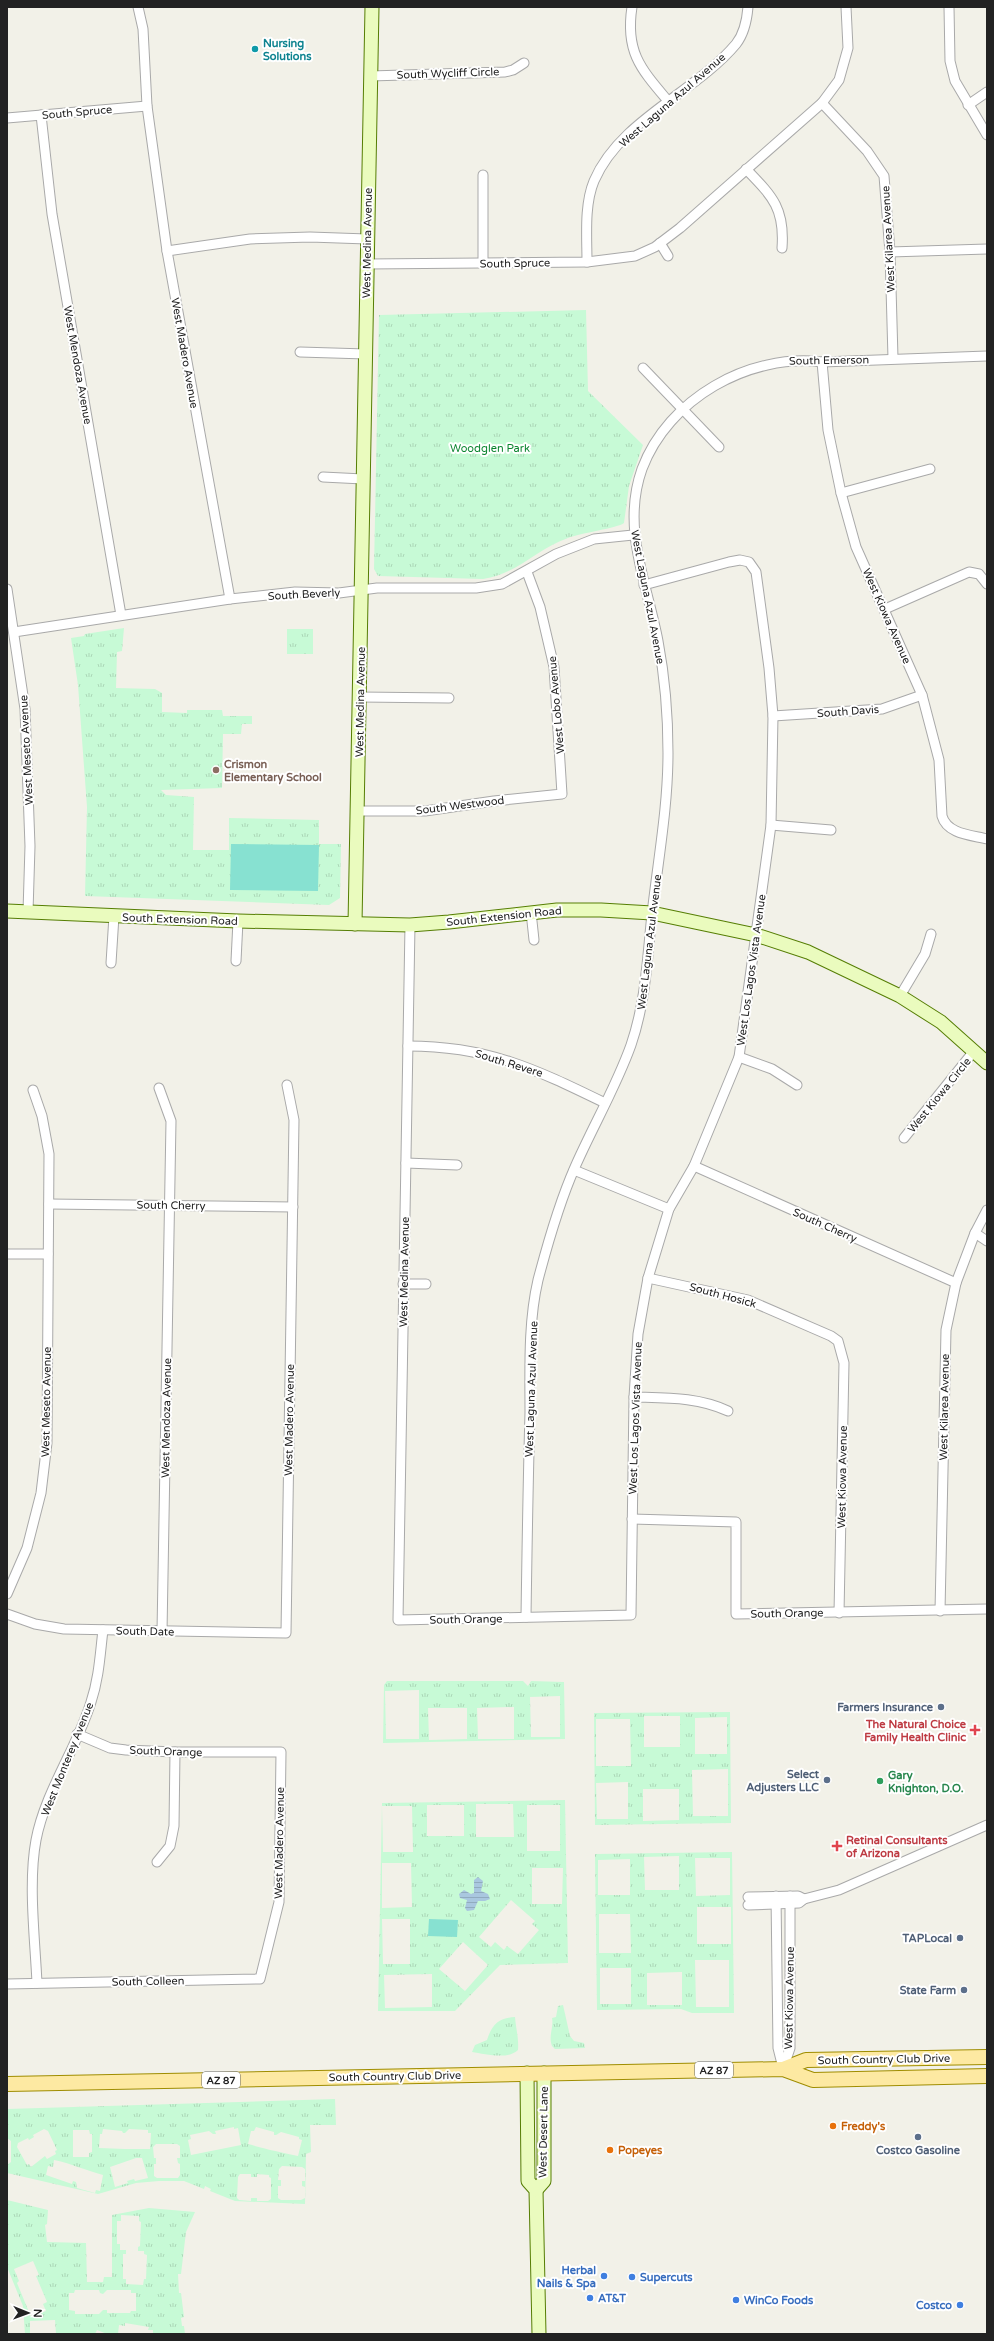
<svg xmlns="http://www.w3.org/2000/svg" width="994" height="2341" font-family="'Varela Round',sans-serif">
<defs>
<pattern id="park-tufts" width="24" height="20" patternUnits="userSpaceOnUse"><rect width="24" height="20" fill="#c7fad6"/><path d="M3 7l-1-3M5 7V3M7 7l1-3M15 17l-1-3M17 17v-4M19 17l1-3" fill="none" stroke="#abd6b7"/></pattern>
<pattern id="water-rules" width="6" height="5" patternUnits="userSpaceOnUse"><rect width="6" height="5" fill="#a9c7df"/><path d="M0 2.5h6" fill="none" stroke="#91abbf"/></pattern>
</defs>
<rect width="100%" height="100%" fill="#f2f1e8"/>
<!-- park -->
<g fill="url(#park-tufts)" fill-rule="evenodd">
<path d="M586,310L588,391L643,445L629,486L624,523C618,528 580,533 568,538C535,550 519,573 483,579L378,576L374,569L379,315Z"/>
<polygon points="124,628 122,651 117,652 116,688 155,689 162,693 162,712 187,713 187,710 222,710 223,716 252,716 252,724 242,724 241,734 223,734 222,788 161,790 166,795 194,797 193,850 229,850 229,818 319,820 319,844 341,844 340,898 329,905 85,896 87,807 78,685 71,638 84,636 85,634"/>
<rect x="287" y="629" width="26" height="25"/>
<path d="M387,1681H523L528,1686L531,1681L564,1682L565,1739L383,1743L384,1685ZM419,1690V1739H386L385,1691ZM560,1696V1737H531L530,1697ZM514,1707V1739H478L477,1708ZM428,1708H467V1739L429,1740Z"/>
<path d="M730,1712L731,1823L595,1825L594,1713ZM644,1716H680V1747H644ZM727,1717V1754H695V1718ZM596,1719H630L631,1766H596ZM728,1769V1816H693L692,1770ZM628,1782V1819H597L596,1783ZM643,1789H679V1820L643,1821Z"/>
<path d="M565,1800L568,1963L500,1965L455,2011H378L382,1803ZM476,1804H513L514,1837H476ZM464,1805V1836H427V1805ZM527,1805H560V1851H527ZM382,1806H412L413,1852H383ZM382,1863H411L412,1907L382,1908ZM532,1868H563L562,1904H532ZM511,1900L535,1921L532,1924L539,1930L518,1954L507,1946L504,1950L495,1942L491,1947L479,1937ZM382,1919H410V1964H383ZM463,1942L488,1965L465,1991L439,1969ZM432,1974V2007L385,2008L384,1975Z"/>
<path d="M732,1852L734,2013H692L681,2009L597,2010L595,1854ZM679,1856V1890H645L644,1857ZM695,1858H730V1895L696,1896ZM630,1859V1895H598V1860ZM697,1907H731V1944H697ZM599,1914H630L631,1953H599ZM695,1960H729V2007H696ZM600,1968H631V2004H600ZM682,1972V2005H647V1973Z"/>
<path d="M563,2005L570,2036L574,2041L584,2043L585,2048L555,2049L552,2046C548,2036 554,2027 552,2018L556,2017L558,2006Z"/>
<path d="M515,2017C516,2029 519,2039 518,2050C508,2060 485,2054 472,2052L475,2045L487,2040C492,2024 499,2018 515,2017Z"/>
<path d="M335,2099L336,2125H310L311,2152L306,2154L305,2204L235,2201L210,2191L211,2189L205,2186L204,2189L184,2181H159L136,2183L98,2194L7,2173V2165L11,2162V2141L7,2138V2109ZM234,2127V2129L238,2128L241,2145L191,2155L188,2140L191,2139L190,2135L209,2131L213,2134H216L215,2131ZM256,2127L274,2132V2135H276L281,2132L299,2137V2139L302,2140L298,2156C279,2152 266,2149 248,2144L251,2131H254ZM44,2129L48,2131L57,2150L55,2151L56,2154L47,2159L45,2156L31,2167L29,2164L27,2165L17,2147L18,2143L28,2138L29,2140L34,2137L33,2135ZM103,2129L122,2131L123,2133H125L129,2129L148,2130V2133H151L150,2149C132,2149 118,2149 99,2148L100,2134H102ZM73,2130H89L90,2134H92V2152L89,2153V2157H73ZM156,2144H177L180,2146V2158H177L178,2163L180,2164V2175L178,2178H157L154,2176V2164H156V2158H154L153,2147ZM136,2158H142L148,2178L135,2181L134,2179L127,2181L128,2183L115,2187L110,2167ZM54,2160C73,2164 84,2170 103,2175L100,2191L96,2190L95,2193L77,2188L76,2182L73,2181L72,2184L46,2175L48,2166L53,2167ZM282,2166L302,2167L305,2169V2181H302V2186L305,2187V2198L301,2200H281L278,2198V2186H281V2180H278L279,2169ZM240,2174H251V2177H257V2174L269,2175V2177L271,2178V2199L268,2201H257V2198H251V2201L239,2200L237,2198L238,2177Z"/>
<path d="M7,2200L48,2210L47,2224L45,2225L47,2242L86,2243L87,2282H103L104,2277H112V2215L149,2208L195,2212L186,2232L181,2274H178L179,2293H181L184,2317L181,2318L182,2326H184L185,2334H153V2330H148L149,2327L125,2323V2326L119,2325L118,2334H107L97,2330L95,2334H78V2319V2334H56L55,2320L30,2321V2334H25L23,2306L7,2267ZM121,2215L139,2216V2221L141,2222L140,2246L138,2247V2251H144V2254L147,2255L146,2279H144L143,2285L126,2284V2279H123V2254H126V2250H120V2244H117V2221H121ZM33,2261L39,2275L36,2276L47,2302L43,2304L46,2311L31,2317L17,2283L19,2281L14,2269ZM75,2290H99L100,2293L103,2294L107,2290H131V2293H136V2311H131L130,2313H107V2310H103L99,2314H75V2311L69,2310V2293H74Z"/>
</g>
<!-- pitch -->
<g fill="#87e1d1">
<polygon points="231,844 319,845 318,891 230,890"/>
<polygon points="429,1919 458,1920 457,1937 428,1936"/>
</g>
<!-- water -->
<polygon fill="url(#water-rules)" points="478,1877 483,1881 481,1891 488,1894 490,1899 485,1901 478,1901 474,1910 467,1911 465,1908 467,1900 460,1898 459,1894 464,1890 471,1894 474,1893 474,1880"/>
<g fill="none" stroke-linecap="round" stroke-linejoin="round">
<!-- street casing -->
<g stroke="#a9a9a9" stroke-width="11">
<g id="street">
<polyline points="138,7 143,29 147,106 167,251 230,599"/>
<path d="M632,7C625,52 641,69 668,101"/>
<polyline points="846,7 848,48 839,80 822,103 867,151 884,176 890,252 893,358"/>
<polyline points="949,7 950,61 955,81 987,135"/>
<polyline points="370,76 505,72 513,70 524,63"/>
<polyline points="968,105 987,92"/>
<polyline points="41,115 52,214 121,615"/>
<polyline points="7,118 147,106"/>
<path d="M746,169C772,196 785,208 782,248"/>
<polyline points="483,175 483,263"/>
<polyline points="660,243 668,256"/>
<polyline points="167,251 250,239 310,237 367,239"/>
<polyline points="890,252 987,249"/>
<path d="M587,262C587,237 584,205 594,181C620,120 695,93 736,44C744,34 747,19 748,7"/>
<polyline points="367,264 587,262 635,256 655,247 680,228 822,103"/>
<polyline points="300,352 366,354"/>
<path d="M822,362L828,430L841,493L856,547L922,695L939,760L942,816C947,834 971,835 987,839"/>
<polyline points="643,368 719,447"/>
<polyline points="323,477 363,479"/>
<polyline points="841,493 930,469"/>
<polyline points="7,589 25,709 30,846 28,912"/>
<polyline points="885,609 969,572 979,574 987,584"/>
<polyline points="14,632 230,599 295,592 339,593 377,588 476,588 502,584 556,554 594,539 633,535"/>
<polyline points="360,697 449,698"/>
<polyline points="773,716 882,709 922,695"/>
<polyline points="357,811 425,811 494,801 562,794 554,667 540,607 527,572"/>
<polyline points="771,825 831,830"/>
<polyline points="531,912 534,940"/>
<polyline points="410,925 398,1620 631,1615 634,1397 638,1334 648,1278 669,1209 694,1166 739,1057 771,825 773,716 769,668 756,572 749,562 740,560 729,562 644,585"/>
<polyline points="236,961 238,921"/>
<polyline points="111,963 114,916"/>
<polyline points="900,996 925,954 931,934"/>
<path d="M408,1046C488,1046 535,1069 605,1103"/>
<polyline points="739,1057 772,1069 797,1085"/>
<polyline points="159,1088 171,1121 162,1632"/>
<polyline points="904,1138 974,1051"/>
<polyline points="406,1163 457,1165"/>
<polyline points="694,1166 956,1283"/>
<polyline points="574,1170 669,1209"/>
<polyline points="49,1204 293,1207"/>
<polyline points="975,1233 987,1241"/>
<polyline points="7,1254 48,1254"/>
<polyline points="648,1278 748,1300 831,1336 838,1341 844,1363 839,1613"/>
<polyline points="403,1284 426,1284"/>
<path d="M634,1397C667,1398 698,1397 728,1411"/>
<polyline points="632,1519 736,1522 736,1614 987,1609"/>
<polyline points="7,1594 27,1548 41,1493 47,1443 49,1154 42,1116 33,1090"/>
<polyline points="940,1611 946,1330 956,1283 975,1233 987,1210"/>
<polyline points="7,1614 35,1624 64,1629 286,1633 294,1120 287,1085"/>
<path d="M526,1617C527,1549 528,1481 530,1413C530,1370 528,1323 538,1280C548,1242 559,1203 575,1167C593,1126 616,1087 631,1045C646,1001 647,960 652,914C658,860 668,807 668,753C668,715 665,678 658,641C647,583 621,528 642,469C668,399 749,353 822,362L987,356"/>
<polyline points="157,1862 170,1846 174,1826 175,1752"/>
<polyline points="776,1896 778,2048 783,2068"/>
<polyline points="748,1897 798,1896 804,1899"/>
<polyline points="748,1905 799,1903 804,1899 839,1890 987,1825"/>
<path d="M37,1983C35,1939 28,1883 36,1840C45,1792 77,1748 91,1702C99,1678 100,1655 103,1630"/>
<polyline points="7,1984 260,1979 279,1902 281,1752 175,1752 126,1750 110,1748 77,1734"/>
<polyline points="783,2069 790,2048 790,1896"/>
</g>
</g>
<!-- secondary casing -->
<g stroke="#567e04" stroke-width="15">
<g id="secondary">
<polyline points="7,911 238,921 410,925 449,922 557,910 601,910 652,913 756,935 808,952 900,996 941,1022 987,1063"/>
<polyline points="355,924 372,7"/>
<polyline points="527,2073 528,2181 536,2190 539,2334"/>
<polyline points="536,2190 544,2181 544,2073"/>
</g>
</g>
<!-- primary casing -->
<g stroke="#9f8d00" stroke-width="16">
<g id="primary">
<polyline points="783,2069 806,2060 987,2057"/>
<polyline points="7,2084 783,2069 813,2080 987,2076"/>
</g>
</g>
<!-- street -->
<use href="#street" stroke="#fff" stroke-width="9"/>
<!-- secondary -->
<use href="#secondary" stroke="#eafbbe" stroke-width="13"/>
<!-- primary -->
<use href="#primary" stroke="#fde9a2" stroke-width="14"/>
</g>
<!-- markers -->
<circle fill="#0f9aa8" stroke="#fff" stroke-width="1.5" cx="255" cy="49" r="4"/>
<circle fill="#8d6e63" stroke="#fff" stroke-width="1.5" cx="216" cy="770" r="4"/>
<g fill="#5c6f8a" stroke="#fff" stroke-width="1.5">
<circle cx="941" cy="1707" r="4"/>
<circle cx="827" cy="1780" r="4"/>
<circle cx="960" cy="1938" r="4"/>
<circle cx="964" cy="1990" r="4"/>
<circle cx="918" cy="2137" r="4"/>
</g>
<g fill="#e0444e" stroke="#fff" stroke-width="1.5">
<path d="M973 1724h4v4h4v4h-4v4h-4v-4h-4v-4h4z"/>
<path d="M835 1840h4v4h4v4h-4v4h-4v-4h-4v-4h4z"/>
</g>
<circle fill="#2e9e5b" stroke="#fff" stroke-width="1.5" cx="880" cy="1781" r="4"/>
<g fill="#e8710a" stroke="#fff" stroke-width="1.5">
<circle cx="833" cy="2126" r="4"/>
<circle cx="610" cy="2150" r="4"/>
</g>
<g fill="#3f7fe0" stroke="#fff" stroke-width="1.5">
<circle cx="604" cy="2276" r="4"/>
<circle cx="632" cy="2277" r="4"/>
<circle cx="590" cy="2298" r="4"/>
<circle cx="736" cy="2300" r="4"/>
<circle cx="960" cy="2305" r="4"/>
</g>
<g text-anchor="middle" stroke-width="4" stroke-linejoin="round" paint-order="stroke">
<!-- shield labels -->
<g fill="#fff" stroke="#646464" stroke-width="1">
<rect x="695" y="2062" width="38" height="16" rx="3"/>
<rect x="202" y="2072" width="38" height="16" rx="3"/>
</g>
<g font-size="10" font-weight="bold" fill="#222">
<text x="714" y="2074">AZ 87</text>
<text x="221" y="2084">AZ 87</text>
</g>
<!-- culture labels -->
<g font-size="11" font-weight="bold" fill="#0d838f" stroke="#fff" text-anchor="start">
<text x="263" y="47">Nursing<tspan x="263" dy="13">Solutions</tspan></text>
</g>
<!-- street labels -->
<g font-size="11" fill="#222" stroke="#fff">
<text transform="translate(448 73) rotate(-2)" y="4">South Wycliff Circle</text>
<text transform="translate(672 100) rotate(-41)" y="4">West Laguna Azul Avenue</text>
<text transform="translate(77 112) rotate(-5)" y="4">South Spruce</text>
<text transform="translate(888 239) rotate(-93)" y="4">West Kilarea Avenue</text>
<text transform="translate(367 243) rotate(-89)" y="4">West Medina Avenue</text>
<text transform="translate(515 263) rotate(-1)" y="4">South Spruce</text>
<text transform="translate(185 353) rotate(80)" y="4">West Madero Avenue</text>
<text transform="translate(829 360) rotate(-1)" y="4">South Emerson</text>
<text transform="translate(78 365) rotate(80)" y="4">West Mendoza Avenue</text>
<text transform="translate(304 594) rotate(-3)" y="4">South Beverly</text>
<text transform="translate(648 597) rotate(79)" y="4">West Laguna Azul Avenue</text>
<text transform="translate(887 616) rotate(66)" y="4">West Kiowa Avenue</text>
<text transform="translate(360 702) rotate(-89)" y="4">West Medina Avenue</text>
<text transform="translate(556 705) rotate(-95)" y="4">West Lobo Avenue</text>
<text transform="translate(848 711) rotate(-4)" y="4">South Davis</text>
<text transform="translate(26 750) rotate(-93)" y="4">West Meseto Avenue</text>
<text transform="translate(460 805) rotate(-7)" y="4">South Westwood</text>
<text transform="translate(504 916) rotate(-6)" y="4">South Extension Road</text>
<text transform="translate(180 919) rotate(2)" y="4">South Extension Road</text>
<text transform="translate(649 942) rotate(-83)" y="4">West Laguna Azul Avenue</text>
<text transform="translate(751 970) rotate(-82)" y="4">West Los Lagos Vista Avenue</text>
<text transform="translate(509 1063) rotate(17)" y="4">South Revere</text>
<text transform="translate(939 1095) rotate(-51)" y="4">West Kiowa Circle</text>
<text transform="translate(171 1205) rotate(1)" y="4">South Cherry</text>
<text transform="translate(825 1225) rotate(24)" y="4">South Cherry</text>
<text transform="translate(404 1272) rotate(-89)" y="4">West Medina Avenue</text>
<text transform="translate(723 1295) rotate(15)" y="4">South Hosick</text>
<text transform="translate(531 1389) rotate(-88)" y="4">West Laguna Azul Avenue</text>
<text transform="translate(46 1402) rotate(-89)" y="4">West Meseto Avenue</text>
<text transform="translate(944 1407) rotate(-89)" y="4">West Kilarea Avenue</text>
<text transform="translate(166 1418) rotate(-89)" y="4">West Mendoza Avenue</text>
<text transform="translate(635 1418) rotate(-88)" y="4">West Los Lagos Vista Avenue</text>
<text transform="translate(289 1420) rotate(-89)" y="4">West Madero Avenue</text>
<text transform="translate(842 1477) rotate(-89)" y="4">West Kiowa Avenue</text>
<text transform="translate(787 1613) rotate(-1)" y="4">South Orange</text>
<text transform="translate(466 1619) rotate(-1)" y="4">South Orange</text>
<text transform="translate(145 1631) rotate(1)" y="4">South Date</text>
<text transform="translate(166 1751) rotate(2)" y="4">South Orange</text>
<text transform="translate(67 1759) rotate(-68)" y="4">West Monterey Avenue</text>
<text transform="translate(279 1843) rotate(-89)" y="4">West Madero Avenue</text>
<text transform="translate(148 1981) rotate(-1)" y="4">South Colleen</text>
<text transform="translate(789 1998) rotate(-89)" y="4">West Kiowa Avenue</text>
<text transform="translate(884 2059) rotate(-1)" y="4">South Country Club Drive</text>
<text transform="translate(395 2076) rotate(-1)" y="4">South Country Club Drive</text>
<text transform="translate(543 2132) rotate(-89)" y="4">West Desert Lane</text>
</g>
<!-- park labels -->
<g font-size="11" fill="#0b852f" stroke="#fff">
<text x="490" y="452">Woodglen Park</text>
</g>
<!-- education labels -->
<g font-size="11" font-weight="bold" fill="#785e54" stroke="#fff" text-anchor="start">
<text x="224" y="768">Crismon<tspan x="224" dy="13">Elementary School</tspan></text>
</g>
<!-- service labels -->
<g font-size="11" font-weight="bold" fill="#4e5e75" stroke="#fff" text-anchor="end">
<text x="933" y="1711">Farmers Insurance</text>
<text x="819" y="1778">Select<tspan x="819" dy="13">Adjusters LLC</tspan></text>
<text x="952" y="1942">TAPLocal</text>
<text x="956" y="1994">State Farm</text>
<text x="918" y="2154" text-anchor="middle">Costco Gasoline</text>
</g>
<!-- health labels -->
<g font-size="11" font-weight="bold" fill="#be3a42" stroke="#fff" text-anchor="end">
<text x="966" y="1728">The Natural Choice<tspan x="966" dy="13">Family Health Clinic</tspan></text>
<text x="846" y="1844" text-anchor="start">Retinal Consultants<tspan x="846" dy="13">of Arizona</tspan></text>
</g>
<!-- leisure labels -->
<g font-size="11" font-weight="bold" fill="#27864d" stroke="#fff" text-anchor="start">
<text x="888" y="1779">Gary<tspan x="888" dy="13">Knighton, D.O.</tspan></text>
</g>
<!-- food labels -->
<g font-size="11" font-weight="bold" fill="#c56008" stroke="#fff" text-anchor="start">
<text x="841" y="2130">Freddy's</text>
<text x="618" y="2154">Popeyes</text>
</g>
<!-- shop labels -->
<g font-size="11" font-weight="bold" fill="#366cbe" stroke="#fff" text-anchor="start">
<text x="596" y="2274" text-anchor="end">Herbal<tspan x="596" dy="13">Nails &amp; Spa</tspan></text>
<text x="640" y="2281">Supercuts</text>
<text x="598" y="2302">AT&amp;T</text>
<text x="744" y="2304">WinCo Foods</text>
<text x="952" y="2309" text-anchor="end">Costco</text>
</g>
</g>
<!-- border -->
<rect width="994" height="2341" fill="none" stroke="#222222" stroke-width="16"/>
<!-- north arrow -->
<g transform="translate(28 2313) rotate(91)" stroke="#ffffff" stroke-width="3" paint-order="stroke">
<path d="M0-3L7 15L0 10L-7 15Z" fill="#222222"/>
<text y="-6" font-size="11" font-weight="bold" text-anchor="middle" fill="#222222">N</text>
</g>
</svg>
